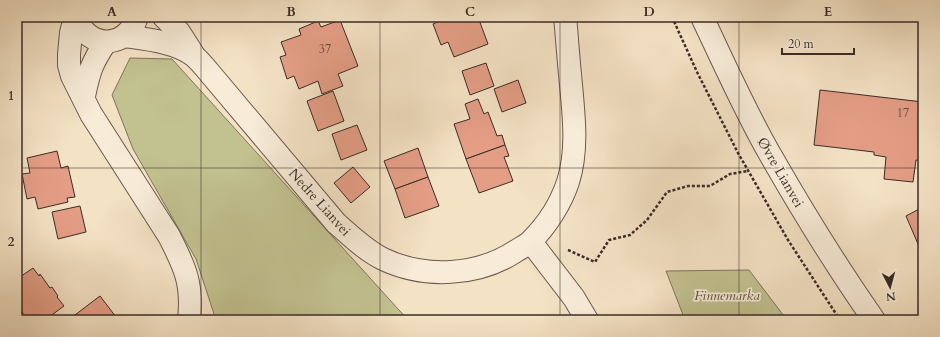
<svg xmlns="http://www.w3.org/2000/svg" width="940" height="337" font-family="Cardo,serif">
<rect width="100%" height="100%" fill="#f4e2c5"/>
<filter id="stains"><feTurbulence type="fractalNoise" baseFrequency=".005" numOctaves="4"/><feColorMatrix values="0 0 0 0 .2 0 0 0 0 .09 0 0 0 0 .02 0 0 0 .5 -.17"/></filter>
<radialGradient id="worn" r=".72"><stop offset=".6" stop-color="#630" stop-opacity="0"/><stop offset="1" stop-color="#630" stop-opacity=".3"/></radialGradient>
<!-- green -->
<g fill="#c2c190" stroke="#7e765c">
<polygon points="130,58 172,59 408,320 216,320 196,259 133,149 112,95"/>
<polygon points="749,270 787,320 685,320 666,271"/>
</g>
<!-- building -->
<g fill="#e49e86" stroke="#3a2c27">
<polygon points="439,17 478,17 488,44 454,57 448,42 441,45 433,24 440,21"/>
<polygon points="340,20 358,66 338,74 343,86 322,94 318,81 299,89 294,76 287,79 280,57 286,55 281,42 301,35 299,29 318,21 321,27"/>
<polygon points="486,63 494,86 470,95 462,71"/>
<polygon points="518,80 526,103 502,112 494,89"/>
<polygon points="820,90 923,102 923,161 916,160 913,182 884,179 886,157 874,155 874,152 814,145"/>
<polygon points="333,91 344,121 318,131 307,101"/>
<polygon points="478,99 484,114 488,112 497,136 502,135 505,145 466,159 454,124 470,119 465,104"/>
<polygon points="357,125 367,150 341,160 332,134"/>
<polygon points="505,145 509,156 504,157 513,181 479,193 466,159"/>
<polygon points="418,148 428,177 395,189 384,161"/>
<polygon points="57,151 61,168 68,166 75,197 67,198 68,202 38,209 35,197 27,199 22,174 30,173 27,158"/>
<polygon points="353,167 370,187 351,203 334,183"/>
<polygon points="428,177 439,206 405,218 395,189"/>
<polygon points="80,206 86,232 58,239 52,212"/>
<polygon points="923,207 923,251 921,251 906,216"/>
<polygon points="33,268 39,276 40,274 50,288 52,287 58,296 57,297 64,306 45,320 28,320 17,305 17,279"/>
<polygon points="100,296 116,317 118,316 120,320 72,320 71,318"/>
</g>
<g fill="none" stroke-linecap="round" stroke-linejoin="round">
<!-- minor casing -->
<g stroke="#685a4e" stroke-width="24">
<g id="minor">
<path d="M75,17L71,33L69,54V65L72,76L91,114L169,236C185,267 193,284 189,320"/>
<path d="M76,17C87,49 126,50 137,17"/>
<polyline points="164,17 179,32 193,54"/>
<path d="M702,17C724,63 745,111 771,156C803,212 837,267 874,320"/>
<path d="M124,36C145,39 177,42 194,56C201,62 207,70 213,77L336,223C351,236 365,250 383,259C425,279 478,276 516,251C521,248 527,245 531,241C547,225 561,203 568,182C579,147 573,110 570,74C568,55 567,36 565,17"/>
<path d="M84,96C89,72 92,62 106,42"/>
<polyline points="531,242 574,298 587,320"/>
</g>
</g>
<!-- path -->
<g stroke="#3a2c27" stroke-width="2.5" stroke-dasharray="3 2" stroke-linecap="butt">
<polyline points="672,17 697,72 738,153 788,240 840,320"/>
<polyline points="568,250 595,262 609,240 630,235 647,220 667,192 688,186 710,186 730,174 748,171"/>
</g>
<!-- minor -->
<use href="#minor" stroke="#f8ecd9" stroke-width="22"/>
</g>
<!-- grid -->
<path fill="none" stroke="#3a2c27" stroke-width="1" stroke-opacity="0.55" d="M201,17V320M380,17V320M560,17V320M739,17V320M17,168H923"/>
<g text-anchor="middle" stroke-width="3.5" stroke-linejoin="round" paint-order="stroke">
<!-- number labels -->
<g font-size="12" fill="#64483f">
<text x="325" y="53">37</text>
<text x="903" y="117">17</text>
</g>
<!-- street labels -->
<g font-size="14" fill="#3a2c27" stroke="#f8ecd9">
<text transform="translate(781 172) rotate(60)" y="5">Øvre Lianvei</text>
<text transform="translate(320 202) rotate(48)" y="5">Nedre Lianvei</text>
</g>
<!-- park labels -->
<g font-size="14" font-style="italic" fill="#5c5141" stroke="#f8ecd9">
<text x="727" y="300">Finnemarka</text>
</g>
</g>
<!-- margin -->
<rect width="940" height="337" fill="none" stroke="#f4e2c5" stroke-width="44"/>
<!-- north arrow -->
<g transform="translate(890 287) rotate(174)" stroke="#f8ecd9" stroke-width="3" paint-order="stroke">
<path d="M0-3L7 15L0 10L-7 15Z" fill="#3a2c27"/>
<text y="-6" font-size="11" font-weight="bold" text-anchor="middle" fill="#3a2c27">N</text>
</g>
<!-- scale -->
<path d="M782 48v6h72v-6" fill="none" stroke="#3a2c27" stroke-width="2"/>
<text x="788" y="48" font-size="12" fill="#3a2c27" stroke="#f8ecd9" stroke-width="3" paint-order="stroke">20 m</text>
<rect x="22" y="22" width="896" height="293" fill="none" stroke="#3a2c27" stroke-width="1.5"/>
<g font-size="13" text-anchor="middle" font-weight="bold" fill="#3a2c27">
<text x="112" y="16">A</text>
<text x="291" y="16">B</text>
<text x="470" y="16">C</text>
<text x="649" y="16">D</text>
<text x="828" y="16">E</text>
<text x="11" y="100">1</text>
<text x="11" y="246">2</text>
</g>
<rect width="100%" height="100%" filter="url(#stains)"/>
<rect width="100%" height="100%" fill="url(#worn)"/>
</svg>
